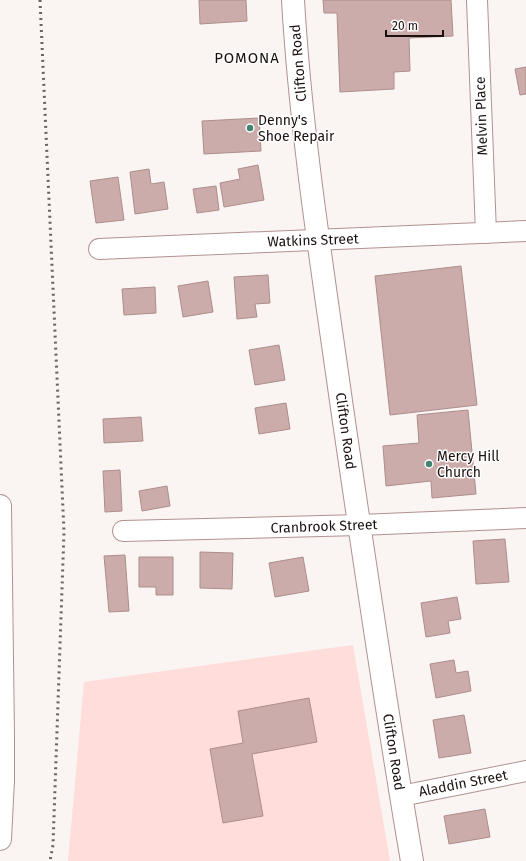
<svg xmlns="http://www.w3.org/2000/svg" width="526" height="861" font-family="'Fira Sans',sans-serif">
<rect width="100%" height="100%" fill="#faf4f3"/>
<!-- green -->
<polygon fill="#ffddda" points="353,645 390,861 68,861 84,682"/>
<!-- building -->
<g fill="#ccacaa" stroke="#ac8e8b">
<polygon points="199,0 246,0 247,21 200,24"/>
<polygon points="323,0 451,0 453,36 409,38 410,71 394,72 394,89 340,92 337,13 324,13"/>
<polygon points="526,67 526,94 520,95 515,69"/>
<polygon points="259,118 261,151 204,154 202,121"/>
<polygon points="258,165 264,200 224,207 220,183 240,179 238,169"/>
<polygon points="149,169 151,184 164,182 168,209 135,214 130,172"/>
<polygon points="118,177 124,220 96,223 90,181"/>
<polygon points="216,186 219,210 197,213 193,189"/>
<polygon points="461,266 477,405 390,415 375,276"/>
<polygon points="268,275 270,303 255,304 257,317 237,319 234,277"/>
<polygon points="208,281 213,312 183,317 178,286"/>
<polygon points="155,287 156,313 124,315 122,289"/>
<polygon points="279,345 285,380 255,385 249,350"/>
<polygon points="286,403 290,429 259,434 255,408"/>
<polygon points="468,410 476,494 432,498 431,481 386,486 383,446 419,443 417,415"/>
<polygon points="141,417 143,441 104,443 103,419"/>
<polygon points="120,470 122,511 105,512 103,471"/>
<polygon points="167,486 170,506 142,511 139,491"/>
<polygon points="505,539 509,582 476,584 473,541"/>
<polygon points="200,552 233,553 232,589 200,588"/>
<polygon points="125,555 129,611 109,612 104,556"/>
<polygon points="139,557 173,557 173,595 156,595 156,587 139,587"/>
<polygon points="303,557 309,591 275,597 269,563"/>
<polygon points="457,597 461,619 448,621 450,633 426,637 421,603"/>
<polygon points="454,660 456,673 468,671 471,691 436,698 430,664"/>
<polygon points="309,698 317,742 252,754 263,816 223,823 210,749 243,743 238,711"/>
<polygon points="464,715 471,753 439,758 433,720"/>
<polygon points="485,809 490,837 449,844 444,816"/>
</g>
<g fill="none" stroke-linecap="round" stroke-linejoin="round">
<!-- minor casing -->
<g stroke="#b09290" stroke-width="22">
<g id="minor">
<polyline points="477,0 486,233"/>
<polyline points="99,249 526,231"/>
<polyline points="123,531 360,525 526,518"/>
<polyline points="401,796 526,771"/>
</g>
</g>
<!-- tertiary casing -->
<g stroke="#b09290" stroke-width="24">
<path id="tertiary" d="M293,0C301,137 323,272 342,408C364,559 386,710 412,861"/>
</g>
<!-- secondary casing -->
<g stroke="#b09290" stroke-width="24">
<polyline id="secondary" points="0,506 3,735 3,780 0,839"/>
</g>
<!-- motorway casing -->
<g stroke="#b09290" stroke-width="24">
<polyline id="motorway" points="0,781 3,780"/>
</g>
<!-- minor -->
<use href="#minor" stroke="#fff" stroke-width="20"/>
<!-- tertiary -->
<use href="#tertiary" stroke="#fff" stroke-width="22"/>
<!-- secondary -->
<use href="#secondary" stroke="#fff" stroke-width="22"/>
<!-- motorway -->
<use href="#motorway" stroke="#fff" stroke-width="22"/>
<!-- rail -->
<polyline stroke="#6b6261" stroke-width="3" stroke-dasharray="2 4" stroke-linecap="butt" points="40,0 64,532 53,845 50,861"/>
</g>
<!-- markers -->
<g fill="#438371" stroke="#fff" stroke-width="1.5">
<circle cx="250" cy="128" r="4"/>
<circle cx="429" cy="464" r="4"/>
</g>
<g text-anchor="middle" stroke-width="3" stroke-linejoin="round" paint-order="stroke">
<!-- street labels -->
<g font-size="14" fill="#1a100f" stroke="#fff">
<text transform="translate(298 63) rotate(-95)" y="5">Clifton Road</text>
<text transform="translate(481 116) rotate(-92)" y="5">Melvin Place</text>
<text transform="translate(313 240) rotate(-2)" y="5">Watkins Street</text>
<text transform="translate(346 431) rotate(82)" y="5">Clifton Road</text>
<text transform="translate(324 526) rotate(-2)" y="5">Cranbrook Street</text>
<text transform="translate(394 752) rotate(81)" y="5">Clifton Road</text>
<text transform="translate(463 783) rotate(-11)" y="5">Aladdin Street</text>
</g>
<!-- poi labels -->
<g font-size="14" fill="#1a100f" stroke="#fff" text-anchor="start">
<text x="258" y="125">Denny's<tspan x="258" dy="16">Shoe Repair</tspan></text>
<text x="437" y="461">Mercy Hill<tspan x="437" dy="16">Church</tspan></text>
</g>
<!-- neighbourhood labels -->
<g font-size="15" letter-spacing="1" fill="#1a100f" stroke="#fff">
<text x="247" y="63">POMONA</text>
</g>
</g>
<!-- scale -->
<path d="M386 30v6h57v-6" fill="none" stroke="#1a100f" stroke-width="2"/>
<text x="392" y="30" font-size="12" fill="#1a100f" stroke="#ffffff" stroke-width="3" paint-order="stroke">20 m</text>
</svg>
